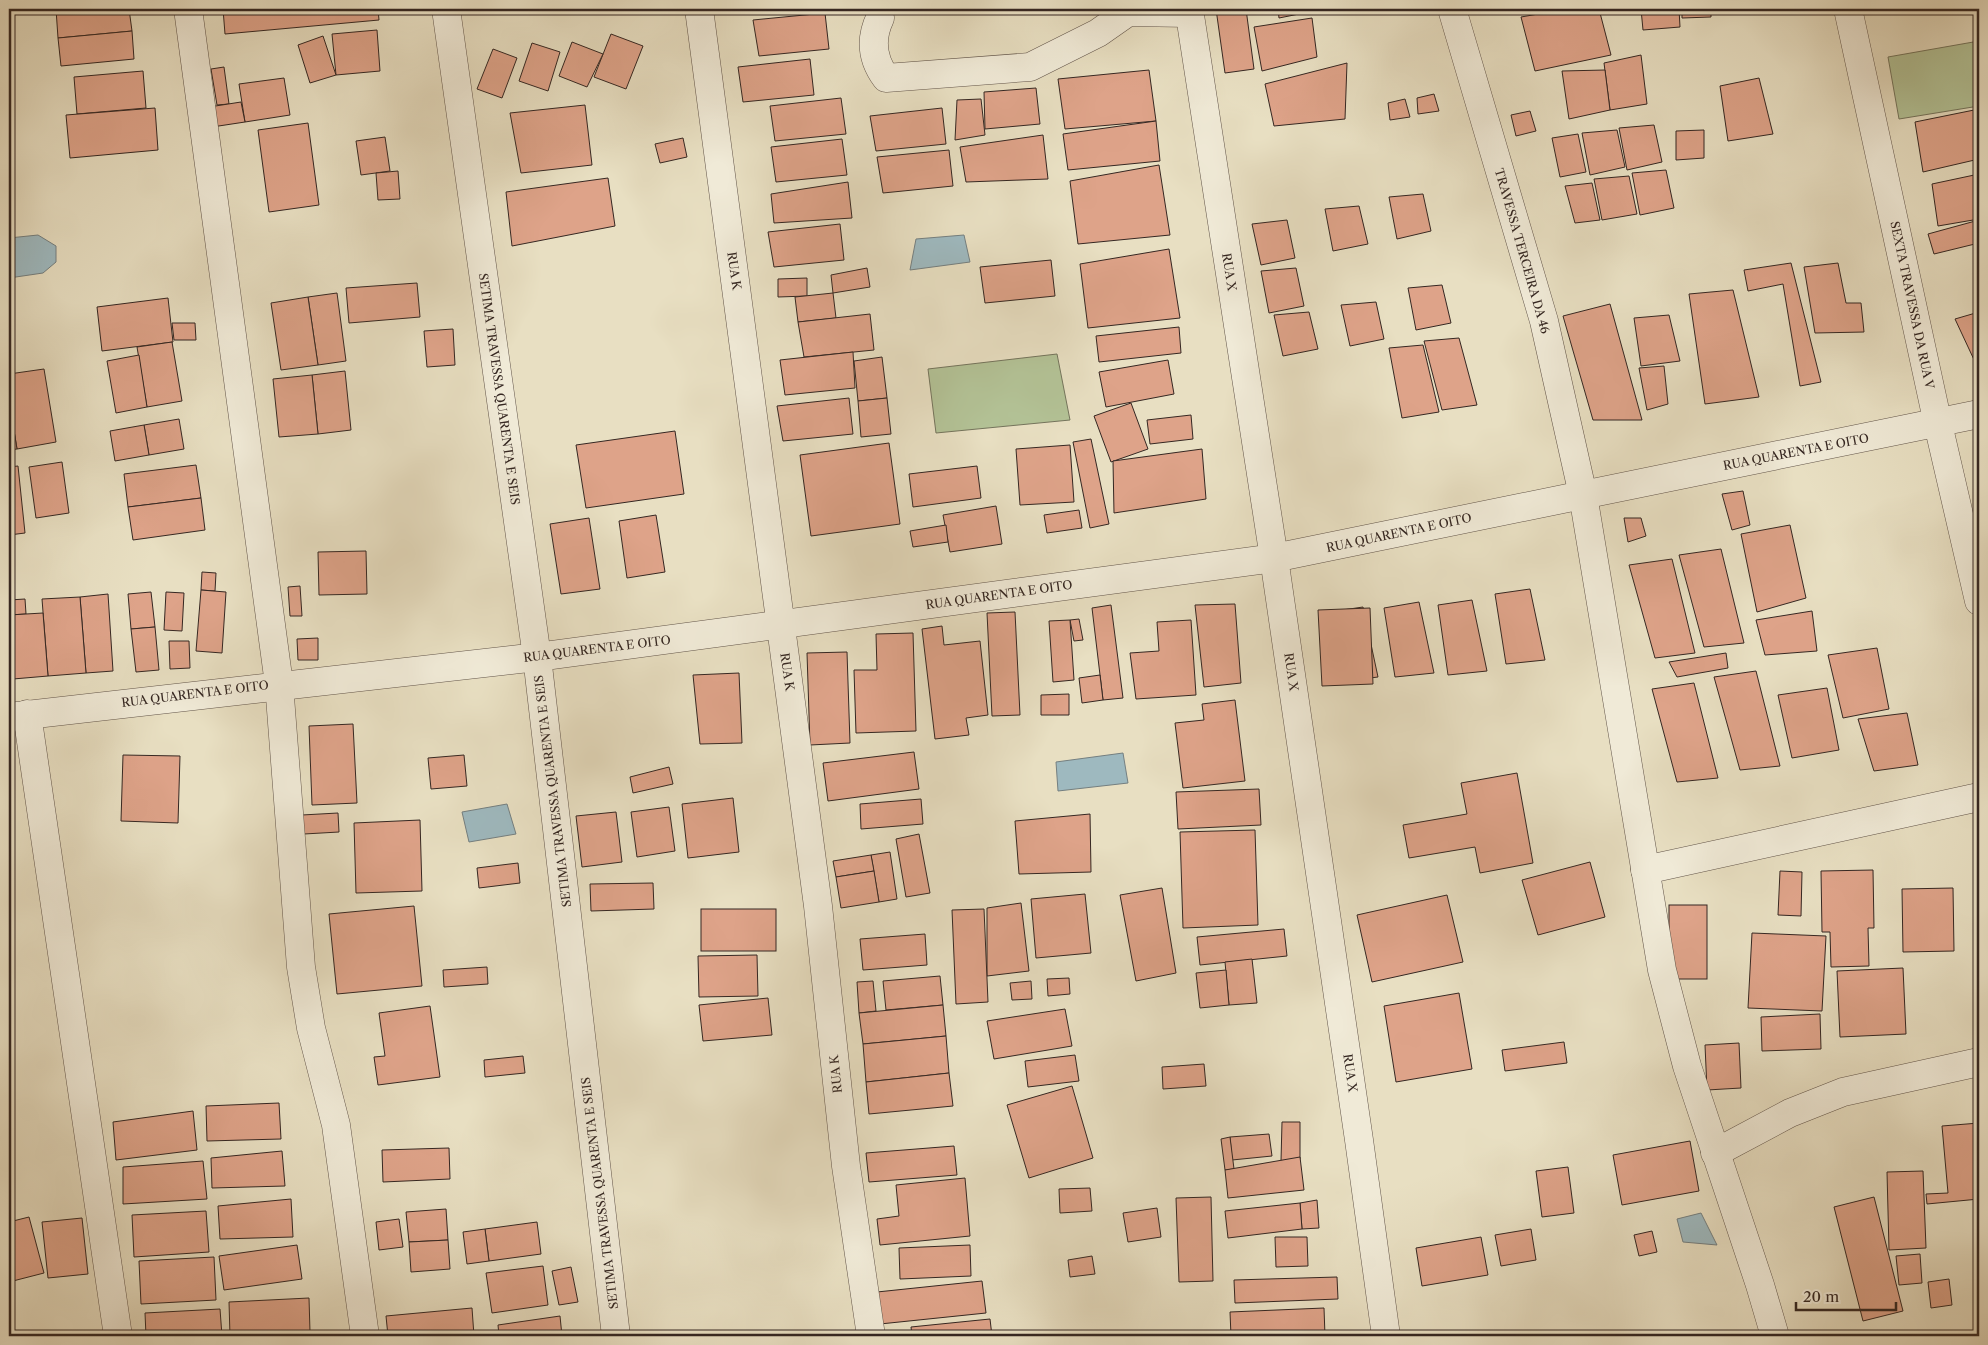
<svg xmlns="http://www.w3.org/2000/svg" width="1988" height="1345" font-family="'Libre Caslon Text',serif">
<rect width="100%" height="100%" fill="#e8dfc2"/>
<filter id="stains"><feTurbulence type="fractalNoise" baseFrequency=".004" numOctaves="4"/><feColorMatrix values="0 0 0 0 .2 0 0 0 0 .09 0 0 0 0 .02 0 0 0 .5 -.17"/></filter>
<radialGradient id="worn" r=".72"><stop offset=".6" stop-color="#630" stop-opacity="0"/><stop offset="1" stop-color="#630" stop-opacity=".3"/></radialGradient>
<!-- green -->
<g fill="#b3c296" stroke="#74745c">
<polygon points="1979,41 1979,106 1899,119 1888,57"/>
<polygon points="1057,354 1070,420 936,433 928,369"/>
</g>
<!-- water -->
<g fill="#9eb9bf" stroke="#747f80">
<polygon points="38,235 56,246 56,262 43,273 9,278 9,238"/>
<polygon points="964,235 970,262 910,270 916,239"/>
<polygon points="1123,753 1128,783 1058,791 1056,762"/>
<polygon points="507,804 516,834 469,842 462,812"/>
<polygon points="1701,1213 1717,1245 1683,1242 1677,1219"/>
</g>
<!-- building -->
<g fill="#dea389" stroke="#352722">
<polygon points="56,9 129,9 132,31 58,38"/>
<polygon points="223,9 378,9 379,20 225,34"/>
<polygon points="1216,9 1246,9 1254,69 1225,73"/>
<polygon points="1278,9 1324,9 1279,18"/>
<polygon points="1567,9 1599,9 1611,55 1535,71 1521,17"/>
<polygon points="1641,9 1679,9 1680,27 1643,30"/>
<polygon points="1682,9 1711,9 1711,17 1682,18"/>
<polygon points="825,13 829,49 759,56 753,20"/>
<polygon points="1312,18 1317,57 1262,71 1254,27"/>
<polygon points="377,30 380,71 336,75 332,34"/>
<polygon points="132,31 134,59 61,66 58,38"/>
<polygon points="611,34 643,46 626,89 594,77"/>
<polygon points="323,36 336,75 310,83 298,45"/>
<polygon points="572,42 603,54 587,87 559,76"/>
<polygon points="532,43 560,52 548,91 519,81"/>
<polygon points="493,49 517,58 502,98 477,89"/>
<polygon points="1641,55 1647,104 1610,110 1604,63"/>
<polygon points="810,59 814,95 743,102 738,67"/>
<polygon points="1347,63 1345,119 1274,126 1265,84"/>
<polygon points="224,67 229,104 217,105 211,69"/>
<polygon points="1149,70 1156,121 1065,129 1058,79"/>
<polygon points="1605,70 1610,110 1569,119 1562,71"/>
<polygon points="143,71 146,108 77,114 74,77"/>
<polygon points="284,78 290,115 245,122 239,84"/>
<polygon points="1759,78 1773,134 1728,141 1720,86"/>
<polygon points="9,81 13,119 9,119"/>
<polygon points="1036,88 1040,124 985,129 984,92"/>
<polygon points="1434,94 1439,111 1418,114 1417,98"/>
<polygon points="841,98 846,134 775,141 770,106"/>
<polygon points="981,99 985,135 955,140 957,100"/>
<polygon points="1405,99 1410,117 1390,120 1388,103"/>
<polygon points="241,102 245,122 212,127 209,107"/>
<polygon points="585,105 592,165 521,173 510,113"/>
<polygon points="155,108 158,150 70,158 66,115"/>
<polygon points="942,108 946,144 876,151 870,116"/>
<polygon points="1979,109 1979,159 1923,172 1915,122"/>
<polygon points="1530,111 1536,131 1516,136 1511,115"/>
<polygon points="1156,121 1160,161 1068,170 1063,134"/>
<polygon points="308,123 319,205 269,212 258,130"/>
<polygon points="1654,125 1662,162 1627,170 1619,128"/>
<polygon points="1617,130 1625,167 1590,175 1582,133"/>
<polygon points="1704,130 1704,158 1676,160 1676,131"/>
<polygon points="1578,134 1586,172 1560,177 1552,138"/>
<polygon points="1043,135 1048,179 966,182 960,147"/>
<polygon points="385,137 390,171 361,175 356,141"/>
<polygon points="683,138 687,157 660,163 655,144"/>
<polygon points="842,139 847,175 776,182 771,147"/>
<polygon points="949,150 953,186 883,193 877,157"/>
<polygon points="1159,165 1170,235 1078,244 1070,181"/>
<polygon points="1666,170 1674,208 1640,215 1632,173"/>
<polygon points="398,171 400,199 378,200 376,173"/>
<polygon points="1979,174 1979,219 1938,226 1932,184"/>
<polygon points="1629,176 1637,214 1602,220 1594,179"/>
<polygon points="608,178 615,226 512,246 506,192"/>
<polygon points="848,182 852,218 774,223 771,194"/>
<polygon points="1592,183 1600,220 1575,223 1565,186"/>
<polygon points="1423,194 1431,231 1397,239 1389,197"/>
<polygon points="1359,206 1368,244 1333,251 1325,209"/>
<polygon points="1287,220 1295,258 1261,265 1252,224"/>
<polygon points="1979,220 1979,243 1934,254 1928,234"/>
<polygon points="840,224 844,260 774,267 768,232"/>
<polygon points="1169,249 1180,318 1088,328 1080,264"/>
<polygon points="1051,260 1055,296 985,303 980,267"/>
<polygon points="1791,263 1821,382 1800,386 1783,284 1748,291 1744,270"/>
<polygon points="1838,263 1846,303 1861,303 1864,332 1815,333 1804,267"/>
<polygon points="867,268 870,287 833,293 831,275"/>
<polygon points="1296,268 1304,306 1269,313 1261,271"/>
<polygon points="807,278 807,296 778,297 778,279"/>
<polygon points="417,283 420,317 349,323 346,288"/>
<polygon points="1442,285 1451,323 1416,330 1408,288"/>
<polygon points="1733,290 1759,397 1705,404 1689,294"/>
<polygon points="337,293 346,361 318,365 308,297"/>
<polygon points="833,293 836,318 798,322 795,297"/>
<polygon points="308,297 318,365 281,370 271,303"/>
<polygon points="168,298 173,342 102,351 97,307"/>
<polygon points="1376,302 1384,339 1350,346 1341,305"/>
<polygon points="1610,304 1642,420 1593,420 1563,316"/>
<polygon points="1309,312 1318,349 1283,356 1274,315"/>
<polygon points="1979,312 1979,363 1976,364 1955,319"/>
<polygon points="870,314 874,350 804,357 798,322"/>
<polygon points="1669,315 1680,361 1641,366 1634,318"/>
<polygon points="172,323 195,323 196,340 174,340"/>
<polygon points="1179,327 1181,353 1099,362 1096,336"/>
<polygon points="453,329 455,365 427,367 424,331"/>
<polygon points="1459,338 1477,405 1442,410 1424,341"/>
<polygon points="172,342 182,401 147,407 137,347"/>
<polygon points="1423,345 1439,412 1402,418 1389,348"/>
<polygon points="853,352 855,388 785,395 780,360"/>
<polygon points="139,355 147,407 116,413 107,361"/>
<polygon points="882,357 887,398 858,401 854,361"/>
<polygon points="1168,360 1174,394 1106,407 1099,372"/>
<polygon points="1664,366 1668,404 1647,410 1639,368"/>
<polygon points="44,369 56,442 17,449 9,400 9,374"/>
<polygon points="345,371 351,430 318,434 312,375"/>
<polygon points="312,375 318,434 279,437 273,379"/>
<polygon points="849,398 853,434 783,441 777,406"/>
<polygon points="887,398 891,434 861,437 858,401"/>
<polygon points="9,400 17,449 9,450"/>
<polygon points="1131,403 1148,449 1111,462 1094,416"/>
<polygon points="1191,415 1193,439 1150,444 1147,420"/>
<polygon points="179,419 184,449 149,455 144,425"/>
<polygon points="144,425 149,455 115,461 110,431"/>
<polygon points="675,431 684,494 586,508 576,445"/>
<polygon points="1091,439 1109,524 1090,528 1073,442"/>
<polygon points="889,443 900,524 811,536 800,455"/>
<polygon points="1070,445 1074,502 1020,505 1016,449"/>
<polygon points="1202,449 1206,499 1114,513 1113,461"/>
<polygon points="62,462 69,513 36,518 29,467"/>
<polygon points="196,465 201,498 128,507 124,474"/>
<polygon points="18,466 25,533 9,535 9,467"/>
<polygon points="977,466 981,498 913,507 909,474"/>
<polygon points="1743,491 1750,525 1732,530 1722,494"/>
<polygon points="201,498 205,530 133,540 128,507"/>
<polygon points="996,506 1002,544 950,552 943,515"/>
<polygon points="1079,510 1082,528 1047,533 1044,515"/>
<polygon points="656,515 665,572 627,578 619,521"/>
<polygon points="589,518 600,589 561,594 550,524"/>
<polygon points="1624,518 1641,518 1646,536 1628,542"/>
<polygon points="946,525 948,542 913,547 910,531"/>
<polygon points="1790,525 1806,598 1757,612 1741,534"/>
<polygon points="1721,549 1744,643 1704,647 1679,555"/>
<polygon points="366,551 367,594 319,595 318,552"/>
<polygon points="1672,559 1695,653 1655,658 1629,565"/>
<polygon points="202,572 216,573 215,591 201,590"/>
<polygon points="300,586 302,616 290,616 288,587"/>
<polygon points="1530,589 1545,660 1506,664 1495,594"/>
<polygon points="201,590 226,592 222,653 196,651"/>
<polygon points="151,592 155,627 131,629 128,594"/>
<polygon points="166,592 184,593 182,631 164,630"/>
<polygon points="108,594 113,671 86,673 80,597"/>
<polygon points="80,597 86,673 48,676 42,599"/>
<polygon points="25,599 26,614 9,615 9,600"/>
<polygon points="1472,600 1487,671 1448,675 1438,605"/>
<polygon points="1419,602 1434,673 1395,677 1384,608"/>
<polygon points="1235,604 1241,683 1204,687 1195,605"/>
<polygon points="1111,605 1123,698 1103,700 1092,608"/>
<polygon points="1363,607 1378,677 1339,682 1329,612"/>
<polygon points="1370,608 1373,684 1322,686 1318,610"/>
<polygon points="1812,611 1817,651 1765,655 1756,620"/>
<polygon points="1015,612 1020,715 992,716 987,613"/>
<polygon points="43,613 48,676 13,679 9,615"/>
<polygon points="1079,619 1083,640 1074,641 1070,620"/>
<polygon points="1070,620 1074,680 1053,682 1049,621"/>
<polygon points="1191,620 1196,695 1136,699 1130,653 1159,651 1157,622"/>
<polygon points="942,626 944,645 980,641 988,715 966,718 969,735 935,739 922,629"/>
<polygon points="9,627 13,679 9,679"/>
<polygon points="155,627 159,670 136,672 131,629"/>
<polygon points="913,633 916,731 856,733 854,670 877,670 876,634"/>
<polygon points="318,638 318,660 298,660 297,639"/>
<polygon points="169,641 189,641 190,668 170,669"/>
<polygon points="1877,648 1889,709 1843,718 1828,655"/>
<polygon points="847,652 850,743 810,745 807,653"/>
<polygon points="1726,653 1728,668 1677,677 1669,662"/>
<polygon points="1756,671 1780,766 1740,770 1714,677"/>
<polygon points="739,673 742,743 700,744 693,675"/>
<polygon points="1100,675 1103,700 1082,703 1079,678"/>
<polygon points="1694,683 1718,778 1677,782 1652,689"/>
<polygon points="1827,688 1839,750 1792,758 1778,695"/>
<polygon points="1069,694 1069,715 1041,715 1041,695"/>
<polygon points="1235,700 1245,781 1183,788 1175,723 1204,720 1202,704"/>
<polygon points="1907,713 1918,765 1874,771 1858,719"/>
<polygon points="353,724 357,803 312,805 309,726"/>
<polygon points="914,752 919,789 828,801 823,763"/>
<polygon points="123,755 180,756 178,823 121,821"/>
<polygon points="464,755 467,786 431,789 428,758"/>
<polygon points="669,767 673,784 633,793 630,777"/>
<polygon points="1517,773 1533,863 1480,873 1475,847 1409,858 1403,825 1467,814 1461,783"/>
<polygon points="1259,789 1261,825 1178,829 1176,792"/>
<polygon points="733,798 739,852 688,858 682,804"/>
<polygon points="921,799 923,824 861,829 860,804"/>
<polygon points="669,807 675,851 637,857 631,812"/>
<polygon points="616,812 622,862 582,867 576,816"/>
<polygon points="338,813 339,832 304,834 302,815"/>
<polygon points="1090,814 1091,872 1019,874 1015,821"/>
<polygon points="420,820 422,891 356,893 354,823"/>
<polygon points="1255,830 1258,925 1183,928 1180,832"/>
<polygon points="919,834 930,893 906,897 896,839"/>
<polygon points="890,852 897,899 879,902 871,855"/>
<polygon points="871,855 874,871 836,877 833,861"/>
<polygon points="1590,862 1605,917 1538,935 1522,880"/>
<polygon points="518,863 520,883 479,888 477,868"/>
<polygon points="1873,870 1874,928 1868,928 1869,966 1831,967 1830,932 1822,932 1821,871"/>
<polygon points="874,871 879,902 841,908 836,877"/>
<polygon points="1780,871 1802,872 1801,916 1778,915"/>
<polygon points="653,883 654,909 591,911 590,884"/>
<polygon points="1162,888 1176,973 1136,981 1120,895"/>
<polygon points="1953,888 1954,951 1903,952 1902,889"/>
<polygon points="1085,894 1091,953 1036,958 1031,899"/>
<polygon points="1447,895 1463,962 1372,982 1357,915"/>
<polygon points="1021,903 1029,971 987,976 987,908"/>
<rect x="1669" y="905" width="38" height="74"/>
<polygon points="414,906 422,986 337,994 329,914"/>
<rect x="701" y="909" width="75" height="42"/>
<polygon points="984,909 988,1002 956,1004 952,910"/>
<polygon points="1284,929 1287,956 1200,965 1197,937"/>
<polygon points="1752,933 1826,936 1822,1011 1748,1008"/>
<polygon points="925,934 927,965 863,970 860,939"/>
<polygon points="757,955 758,996 699,997 698,956"/>
<polygon points="1252,959 1257,1003 1229,1005 1225,962"/>
<polygon points="487,967 488,984 444,987 443,970"/>
<polygon points="1903,968 1906,1034 1840,1037 1837,971"/>
<polygon points="1226,970 1229,1005 1200,1008 1196,973"/>
<polygon points="940,976 943,1005 886,1010 883,981"/>
<polygon points="1069,978 1070,994 1048,996 1047,979"/>
<polygon points="873,981 876,1011 859,1013 857,982"/>
<polygon points="1031,981 1032,999 1012,1000 1010,983"/>
<polygon points="1459,993 1472,1069 1396,1082 1384,1006"/>
<polygon points="768,998 772,1035 703,1041 699,1005"/>
<polygon points="943,1005 946,1036 863,1044 859,1013"/>
<polygon points="430,1006 440,1077 378,1085 374,1057 385,1056 379,1013"/>
<polygon points="1065,1009 1072,1046 994,1059 987,1021"/>
<polygon points="1820,1014 1821,1049 1762,1051 1761,1017"/>
<polygon points="946,1036 949,1073 866,1082 863,1044"/>
<polygon points="1564,1042 1567,1063 1505,1071 1502,1050"/>
<polygon points="1739,1043 1741,1088 1707,1090 1705,1045"/>
<polygon points="1075,1055 1079,1081 1028,1087 1025,1061"/>
<polygon points="523,1056 525,1073 485,1077 484,1060"/>
<polygon points="1204,1064 1206,1086 1163,1089 1162,1067"/>
<polygon points="949,1073 953,1106 869,1114 866,1082"/>
<polygon points="1072,1086 1093,1158 1029,1178 1007,1105"/>
<polygon points="279,1103 281,1139 207,1141 206,1106"/>
<polygon points="193,1111 197,1150 116,1160 113,1122"/>
<polygon points="1282,1122 1300,1122 1300,1159 1281,1161"/>
<polygon points="1979,1123 1979,1199 1927,1204 1926,1194 1948,1193 1942,1126"/>
<polygon points="1269,1134 1272,1156 1232,1160 1230,1137"/>
<polygon points="1230,1137 1234,1169 1225,1170 1221,1139"/>
<polygon points="1690,1141 1699,1191 1622,1205 1613,1155"/>
<polygon points="954,1146 957,1175 869,1182 866,1153"/>
<polygon points="449,1148 450,1179 383,1182 382,1150"/>
<polygon points="282,1151 285,1186 212,1188 211,1158"/>
<polygon points="1300,1157 1304,1190 1228,1198 1225,1170"/>
<polygon points="203,1161 207,1199 123,1204 123,1167"/>
<polygon points="1568,1167 1574,1213 1542,1217 1536,1171"/>
<polygon points="1923,1171 1926,1248 1889,1250 1887,1172"/>
<polygon points="965,1178 970,1236 880,1245 877,1219 899,1216 896,1185"/>
<polygon points="1090,1188 1092,1211 1060,1213 1059,1189"/>
<polygon points="1211,1197 1213,1281 1179,1282 1176,1198"/>
<polygon points="1874,1197 1903,1311 1863,1321 1834,1207"/>
<polygon points="291,1199 293,1237 220,1239 218,1206"/>
<polygon points="1317,1200 1319,1228 1302,1229 1300,1203"/>
<polygon points="1300,1203 1302,1229 1228,1238 1225,1211"/>
<polygon points="1157,1208 1161,1237 1128,1242 1123,1213"/>
<polygon points="446,1209 448,1240 409,1242 406,1212"/>
<polygon points="206,1211 209,1252 134,1257 132,1215"/>
<polygon points="29,1217 44,1273 9,1282 9,1222"/>
<polygon points="82,1218 88,1274 48,1278 42,1222"/>
<polygon points="399,1219 403,1247 379,1250 376,1222"/>
<polygon points="537,1222 541,1254 489,1261 485,1229"/>
<polygon points="485,1229 489,1261 467,1264 463,1232"/>
<polygon points="1531,1229 1536,1260 1501,1266 1495,1235"/>
<polygon points="1652,1231 1657,1252 1639,1256 1634,1235"/>
<polygon points="1275,1237 1307,1237 1308,1266 1276,1267"/>
<polygon points="1481,1237 1488,1275 1422,1286 1416,1248"/>
<polygon points="448,1240 450,1269 411,1272 409,1242"/>
<polygon points="297,1245 302,1279 224,1290 219,1256"/>
<polygon points="970,1245 971,1276 900,1279 899,1248"/>
<polygon points="1920,1254 1922,1283 1899,1285 1896,1256"/>
<polygon points="1092,1256 1095,1274 1070,1277 1068,1260"/>
<polygon points="214,1257 216,1300 141,1304 139,1261"/>
<polygon points="543,1266 548,1305 492,1313 486,1273"/>
<polygon points="571,1267 578,1302 559,1305 552,1271"/>
<polygon points="1337,1277 1338,1299 1235,1303 1234,1280"/>
<polygon points="1949,1279 1952,1305 1931,1308 1928,1282"/>
<polygon points="982,1281 986,1313 880,1324 877,1292"/>
<polygon points="309,1298 310,1332 230,1336 229,1302"/>
<polygon points="472,1308 474,1336 388,1336 386,1316"/>
<polygon points="1324,1308 1325,1336 1231,1336 1230,1312"/>
<polygon points="220,1309 222,1336 146,1336 145,1313"/>
<polygon points="560,1316 562,1336 499,1336 498,1325"/>
<polygon points="990,1319 992,1336 912,1336 911,1327"/>
</g>
<g fill="none" stroke-linecap="round" stroke-linejoin="round">
<!-- street casing -->
<g stroke="#62554a" stroke-width="29">
<g id="street">
<polyline points="188,9 279,684 301,967 311,1028 336,1125 365,1336"/>
<polyline points="446,9 537,657 616,1336"/>
<polyline points="699,9 818,906 846,1166 871,1336"/>
<polyline points="1189,9 1274,558 1359,1140 1386,1336"/>
<polyline points="1452,9 1544,321 1583,495 1662,970 1687,1066 1760,1285 1775,1336"/>
<polyline points="1848,9 1938,424 1979,601"/>
<path d="M880,18C870,39 872,59 886,78L1030,67L1098,33L1128,12L1189,13"/>
<polyline points="27,714 118,1336"/>
<polyline points="9,717 537,657 1274,558 1979,414"/>
<polyline points="1645,870 1979,797"/>
<polyline points="1715,1153 1790,1113 1843,1092 1979,1062"/>
</g>
</g>
<!-- street -->
<use href="#street" stroke="#f0ead7" stroke-width="28"/>
</g>
<g text-anchor="middle" stroke-width="4" stroke-linejoin="round" paint-order="stroke">
<!-- street labels -->
<g font-size="12" fill="#352722" stroke="#f0ead7">
<text transform="translate(1522 251) rotate(74)" y="4">TRAVESSA TERCEIRA DA 46</text>
<text transform="translate(734 271) rotate(82)" y="4">RUA K</text>
<text transform="translate(1229 272) rotate(81)" y="4">RUA X</text>
<text transform="translate(1912 305) rotate(78)" y="4">SEXTA TRAVESSA DA RUA V</text>
<text transform="translate(499 389) rotate(82)" y="4">SETIMA TRAVESSA QUARENTA E SEIS</text>
<text transform="translate(1796 452) rotate(-11)" y="4">RUA QUARENTA E OITO</text>
<text transform="translate(1399 533) rotate(-12)" y="4">RUA QUARENTA E OITO</text>
<text transform="translate(999 595) rotate(-8)" y="4">RUA QUARENTA E OITO</text>
<text transform="translate(597 649) rotate(-7)" y="4">RUA QUARENTA E OITO</text>
<text transform="translate(787 672) rotate(82)" y="4">RUA K</text>
<text transform="translate(1291 672) rotate(82)" y="4">RUA X</text>
<text transform="translate(195 694) rotate(-7)" y="4">RUA QUARENTA E OITO</text>
<text transform="translate(553 791) rotate(-97)" y="4">SETIMA TRAVESSA QUARENTA E SEIS</text>
<text transform="translate(1350 1073) rotate(82)" y="4">RUA X</text>
<text transform="translate(836 1074) rotate(-96)" y="4">RUA K</text>
<text transform="translate(600 1193) rotate(-97)" y="4">SETIMA TRAVESSA QUARENTA E SEIS</text>
</g>
</g>
<!-- margin -->
<rect width="1988" height="1345" fill="none" stroke="#e8dfc2" stroke-width="30"/>
<rect x="10" y="10" width="1968" height="1325" fill="none" stroke="#352722" stroke-width="2.5"/>
<rect x="15" y="15" width="1958" height="1315" fill="none" stroke="#352722"/>
<!-- scale -->
<path d="M1796 1302v8h100v-8" fill="none" stroke="#352722" stroke-width="2.5"/>
<text x="1803" y="1302" font-size="15" fill="#352722" stroke="#f0ead7" stroke-width="4" paint-order="stroke">20 m</text>
<rect width="100%" height="100%" filter="url(#stains)"/>
<rect width="100%" height="100%" fill="url(#worn)"/>
</svg>
